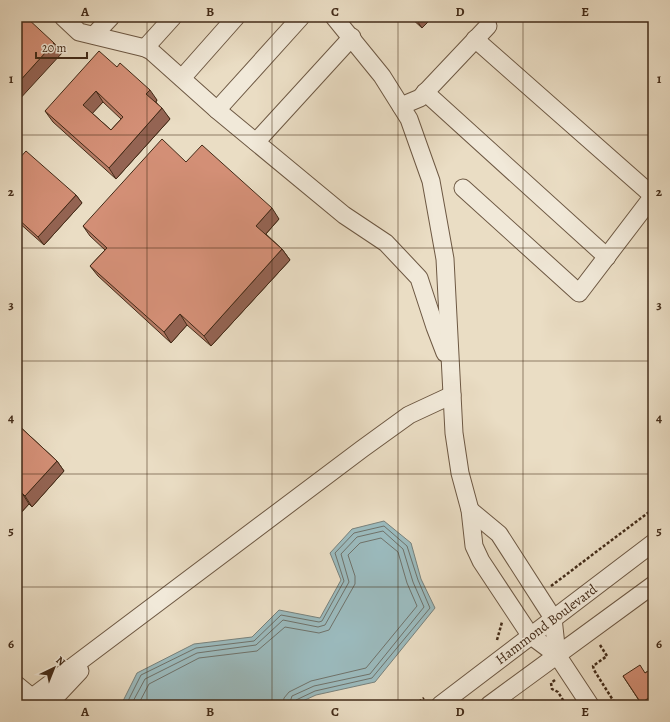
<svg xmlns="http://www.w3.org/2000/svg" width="670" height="722" font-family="Alegreya,serif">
<rect width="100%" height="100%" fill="#eaddc4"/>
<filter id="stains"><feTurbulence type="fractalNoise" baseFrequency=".005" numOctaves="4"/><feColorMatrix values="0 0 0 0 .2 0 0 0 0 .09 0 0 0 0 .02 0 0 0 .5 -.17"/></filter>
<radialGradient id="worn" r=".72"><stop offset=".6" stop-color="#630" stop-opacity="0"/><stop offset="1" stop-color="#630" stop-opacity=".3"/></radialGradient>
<!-- water -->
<polygon fill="#9bbabd" stroke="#78817b" points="384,521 411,543 421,579 435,608 375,682 316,695 294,705 121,705 137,673 194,644 252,637 279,610 320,618 341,580 330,553 352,529"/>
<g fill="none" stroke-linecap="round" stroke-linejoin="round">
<!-- shore -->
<g stroke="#6f726a" stroke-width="1">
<polyline points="126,705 141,675 196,648 254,641 281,615 319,622 322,621 344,581 335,553 354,533 384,526 407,546 418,580 430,608 372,678 315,691 296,700 294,705"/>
<polyline points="131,705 145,679 197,653 256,645 283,620 318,627 325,625 349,582 341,554 357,537 383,531 403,549 413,582 424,607 370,674 314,686 292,696 289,705"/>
<polyline points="138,705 149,684 199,658 257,651 285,627 319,633 329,630 355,584 355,576 348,555 360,543 381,538 398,552 407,583 417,606 366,668 311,681 289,692 284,698 283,705"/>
</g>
<!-- minor casing -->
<g stroke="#6d5843" stroke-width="19">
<g id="minor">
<polyline points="63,17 79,32 145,48 151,51 217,110 344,215 386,243 419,278 435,327 445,353"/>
<polyline points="334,17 382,76 409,119 431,181 445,259 454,433 460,473 470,510 474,546 481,561 530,635 557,655 590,705"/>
<polyline points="94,35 111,17"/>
<polyline points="475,39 653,196"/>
<polyline points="145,48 173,17"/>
<polyline points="182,78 236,17"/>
<polyline points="425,92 607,257"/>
<polyline points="401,106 420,98 488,26"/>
<polyline points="217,110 301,17"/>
<polyline points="256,142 352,37"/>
<polyline points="463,188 579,293 653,196"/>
<polyline points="470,510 499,534 553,618 557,655"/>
<polyline points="17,685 40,704"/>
<polyline points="24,705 31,698 362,449 409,415 452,395"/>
<polyline points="48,705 80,671"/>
<polyline points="440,705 653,543"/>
<polyline points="489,705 653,585"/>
</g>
</g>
<!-- path -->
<g stroke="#432b18" stroke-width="2.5" stroke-dasharray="3 2" stroke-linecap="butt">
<polyline points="551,586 653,509"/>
<polyline points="497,640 502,622"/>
<polyline points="600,645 607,656 593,666 594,670 616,705"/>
<polyline points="555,680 551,683 552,689 558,692 566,705"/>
<polyline points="415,705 424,698"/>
</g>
<!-- minor -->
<use href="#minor" stroke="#f1e9d9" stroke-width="17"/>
</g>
<!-- wall -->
<g fill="#b57b65" stroke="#432b18" fill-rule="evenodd">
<polygon points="410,17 433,17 422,28"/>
<path d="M117,67L157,100L156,102L170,119L116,179L53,122L45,111ZM103,102L121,119L111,130L92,113Z"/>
<polygon points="17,161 76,195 82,203 44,245 17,221"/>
<polygon points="186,162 279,219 266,234 282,249 290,260 211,346 187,325 171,343 98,276 90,266 105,250 90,236 83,226"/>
<polygon points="17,424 57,461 64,471 32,507 29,504 17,517"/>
<polygon points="653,668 653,704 651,705 642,705 623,676 645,673"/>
</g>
<!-- shaded-wall -->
<g fill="#946453" stroke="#432b18">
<polygon points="416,17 433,17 422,28 415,18"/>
<polygon points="54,43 62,53 17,102 17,84"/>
<polygon points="150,90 157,100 154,104 146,94"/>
<polygon points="96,91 103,102 91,115 83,105"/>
<polygon points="162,108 170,119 116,179 109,168"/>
<polygon points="76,195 82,203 44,245 38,237"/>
<polygon points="272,208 279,219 264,236 256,226"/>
<polygon points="282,249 290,260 211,346 204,336"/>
<polygon points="180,314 187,325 171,343 164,332"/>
<polygon points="57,461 64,471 32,507 25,496"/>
<polygon points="22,493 29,504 17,517 17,498"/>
</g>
<!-- building -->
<g fill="#d38f76" stroke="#432b18" fill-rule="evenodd">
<polygon points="17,17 26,17 54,43 17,84"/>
<path d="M99,51L117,67L120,63L150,90L146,94L162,108L109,168L45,111ZM96,91L123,117L111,130L83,105Z"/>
<polygon points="162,139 186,162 202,145 272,208 256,226 282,249 204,336 180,314 164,332 90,266 107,248 83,226"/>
<polygon points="26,151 76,195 38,237 17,218 17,161"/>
<polygon points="17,424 57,461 25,496 22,493 17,498"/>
<polygon points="640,665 645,673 653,668 653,695 641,703 623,676"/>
</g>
<!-- grid -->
<path fill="none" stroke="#432b18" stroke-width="1" stroke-opacity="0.55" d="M147,17V705M272,17V705M398,17V705M523,17V705M17,135H653M17,248H653M17,361H653M17,474H653M17,587H653"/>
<g text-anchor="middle" stroke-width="3" stroke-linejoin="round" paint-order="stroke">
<!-- street labels -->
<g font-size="14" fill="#432b18" stroke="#f1e9d9">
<text transform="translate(546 624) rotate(-37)" y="5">Hammond Boulevard</text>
</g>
</g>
<!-- margin -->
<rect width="670" height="722" fill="none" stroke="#eaddc4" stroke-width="44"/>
<!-- north arrow -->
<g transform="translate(54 668) rotate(43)" stroke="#f1e9d9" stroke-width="3" paint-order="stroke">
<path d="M0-3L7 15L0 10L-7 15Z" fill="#432b18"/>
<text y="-6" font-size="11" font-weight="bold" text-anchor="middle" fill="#432b18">N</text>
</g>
<!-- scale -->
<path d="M36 52v6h51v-6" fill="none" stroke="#432b18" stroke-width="2"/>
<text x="42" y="52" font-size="12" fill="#432b18" stroke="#f1e9d9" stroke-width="3" paint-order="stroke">20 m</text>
<rect x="22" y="22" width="626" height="678" fill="none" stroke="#432b18" stroke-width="1.5"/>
<g font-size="13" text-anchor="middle" font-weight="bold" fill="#432b18">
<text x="85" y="16">A</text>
<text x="210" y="16">B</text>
<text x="335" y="16">C</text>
<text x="460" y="16">D</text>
<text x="585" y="16">E</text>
<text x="11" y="83">1</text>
<text x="659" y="83">1</text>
<text x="11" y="196">2</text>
<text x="659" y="196">2</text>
<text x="11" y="309">3</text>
<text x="659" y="309">3</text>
<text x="11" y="422">4</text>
<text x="659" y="422">4</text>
<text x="11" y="535">5</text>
<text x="659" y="535">5</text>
<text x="11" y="648">6</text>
<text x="659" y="648">6</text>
<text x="85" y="716">A</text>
<text x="210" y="716">B</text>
<text x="335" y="716">C</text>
<text x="460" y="716">D</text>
<text x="585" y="716">E</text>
</g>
<rect width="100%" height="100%" filter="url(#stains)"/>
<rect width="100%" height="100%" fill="url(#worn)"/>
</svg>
